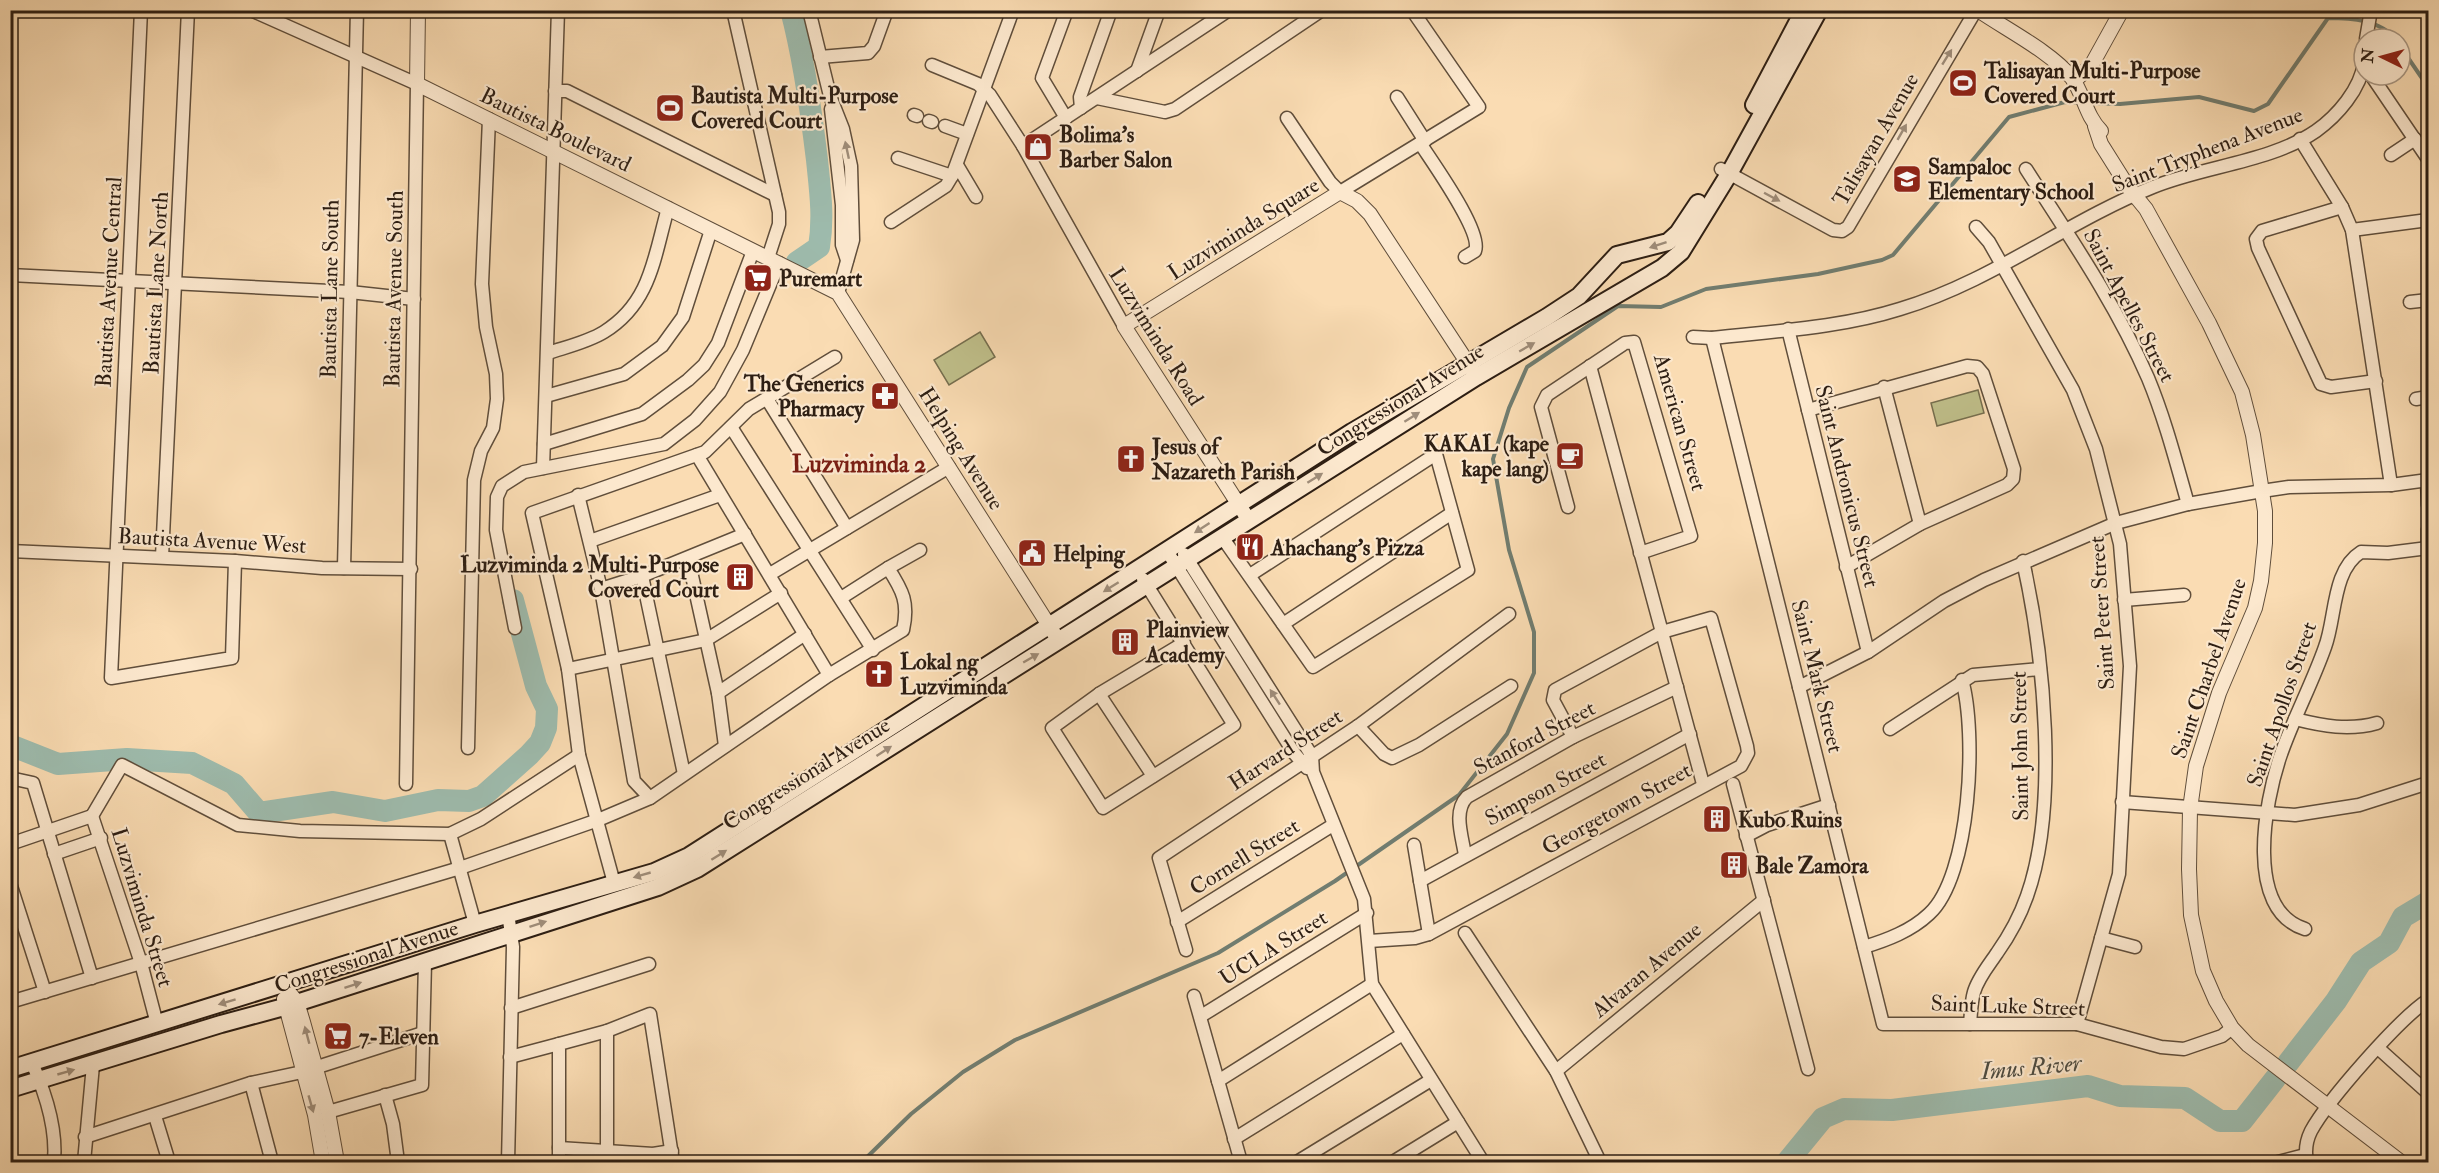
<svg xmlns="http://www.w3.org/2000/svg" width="2439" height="1173" font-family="'IM FELL Double Pica',serif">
<rect width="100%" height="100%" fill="#fadcb3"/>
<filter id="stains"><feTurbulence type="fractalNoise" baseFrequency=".00333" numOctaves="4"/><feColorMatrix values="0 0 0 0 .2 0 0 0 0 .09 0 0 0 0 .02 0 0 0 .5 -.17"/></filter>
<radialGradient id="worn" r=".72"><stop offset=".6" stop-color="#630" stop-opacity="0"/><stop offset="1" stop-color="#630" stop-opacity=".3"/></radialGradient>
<!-- green -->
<g fill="#c0c08b" stroke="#766f4f" stroke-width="1.5">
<polygon points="980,332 995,357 949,385 934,360"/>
<polygon points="1978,390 1984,413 1937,426 1931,403"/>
</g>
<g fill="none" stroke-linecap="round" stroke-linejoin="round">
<!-- stream -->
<g stroke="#717d70" stroke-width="4">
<polyline points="2400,46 2428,87"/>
<path d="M862,1162L911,1114L963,1072L1015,1040L1218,953L1335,881L1459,795L1507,734L1534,673V632L1509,550L1493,459L1509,408L1527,367L1618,306L1661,307L1706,289L1818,274L1882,260L1893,255L2009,117L2065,102L2120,104L2199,97L2254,111L2268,104L2328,18C2351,18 2381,20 2395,39"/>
</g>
<!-- river -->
<g stroke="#9ebcae" stroke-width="22">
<path d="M791,10C804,59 811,110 817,160C820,190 824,217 819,247L797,262"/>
<polyline points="10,745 58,764 127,759 192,763 234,784 259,813 333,802 385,811 438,800 469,801 483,796 529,755 540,743 546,728 547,709 536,686 513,600"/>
<polyline points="2288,1063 2336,1001 2361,962 2389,943 2403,917 2428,902"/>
<polyline points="1787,1162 1823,1118 1844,1109 1892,1110 2088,1086 2120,1096 2185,1098 2220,1121 2242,1121 2275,1079"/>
</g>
<!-- minor casing -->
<g stroke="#604e3b" stroke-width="15">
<g id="minor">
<polyline points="141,10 111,678 232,658 235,561"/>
<polyline points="251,10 417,84 406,784"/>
<polyline points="733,10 779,212 779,224 768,258"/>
<polyline points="809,10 830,96 843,129 851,166 853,240 838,293"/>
<polyline points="2366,39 2371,10"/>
<polyline points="820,57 868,53 874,46 887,10"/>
<polyline points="932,65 978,84 990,95 1023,146 1124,326"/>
<polyline points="1137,71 1159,10"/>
<polyline points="2371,75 2428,159"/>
<polyline points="555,91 567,91 775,195"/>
<polyline points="1397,97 1425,141"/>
<polyline points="1097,98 1165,112 1175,109 1322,10"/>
<polyline points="1081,108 1080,97 1111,10"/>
<polyline points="831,109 842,205 842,245 847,260"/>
<polyline points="914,115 917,116"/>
<polyline points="1066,118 1042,78 1067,10"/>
<polyline points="1287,118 1330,182 1340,192 1479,107 1412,10"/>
<polyline points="929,121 932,122"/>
<polyline points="945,126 967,134"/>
<polyline points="2300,139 2342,207 2352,230 2391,485"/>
<path d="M1420,143C1432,162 1483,232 1475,251L1465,257"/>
<polyline points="1023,146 1229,10"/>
<polyline points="2391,155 2415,139"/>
<polyline points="898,158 952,176"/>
<polyline points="957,165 976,197"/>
<polyline points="1721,169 1833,230 1842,231 1848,227 1976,10"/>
<path d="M2026,169C2069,236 2116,304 2148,378C2165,419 2176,462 2188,504"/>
<polyline points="2342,207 2262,231 2256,239 2258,248 2321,384 2331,387 2376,381"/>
<polyline points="891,222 946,186 952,176 1013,10"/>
<polyline points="1976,227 1989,242 2073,390 2096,449 2120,544 2130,666 2119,874 2077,1024"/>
<polyline points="2352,230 2428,220"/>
<polyline points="10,275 350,292 414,299"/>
<polyline points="2410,302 2428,300"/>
<polyline points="1788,329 1868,652"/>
<path d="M1693,337L1712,338C1774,331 1840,328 1900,309C1991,282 2066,222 2153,187C2204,166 2271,162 2316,131C2337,116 2361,89 2364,62"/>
<polyline points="1712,338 1883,1024 2077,1024 2161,1047 2184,1049 2222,1036 2232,1028"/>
<path d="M548,353C566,347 588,342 604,332C651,303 654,257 668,208"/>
<polyline points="1590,366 1703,784"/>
<polyline points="1884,387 1920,524"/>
<polyline points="546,396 624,374 662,346 683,317 711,230"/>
<polyline points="767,399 847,528"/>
<polyline points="2416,399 2428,397"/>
<polyline points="1808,410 1967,366 1977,367 1983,374 2014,469 2013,479 2007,485 1920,524 1846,567"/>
<polyline points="731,427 873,650"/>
<polyline points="544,444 642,414 688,380 704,365 718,343 753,251"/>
<polyline points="697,455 829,675"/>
<polyline points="543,468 558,10"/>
<polyline points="2427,480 2428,505"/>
<polyline points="578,495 601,589 634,781 650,798"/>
<polyline points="1568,507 1541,407 1547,395 1625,343 1634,342 1691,536 1640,553"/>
<polyline points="2428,529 2428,551"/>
<polyline points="1222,537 1313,667 1468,570 1436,454 1250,575"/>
<polyline points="590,541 720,495"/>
<polyline points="10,551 235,561 322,568 411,569"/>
<polyline points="1167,551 1294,753 1307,768"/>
<polyline points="1184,554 1312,756 1313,772 1364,899 1372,984 1483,1162"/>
<polyline points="162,557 188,10"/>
<polyline points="688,558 718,693 725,746"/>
<polyline points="344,568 357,10"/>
<polyline points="770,574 949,467"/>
<polyline points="642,576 684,774"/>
<polyline points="1143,579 1234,725 1103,808 1052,728 1099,694 1184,643"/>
<polyline points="601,589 642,576 745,534"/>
<polyline points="841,598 888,568"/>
<polyline points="2124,600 2184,595"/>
<polyline points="1283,624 1452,513"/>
<polyline points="515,628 496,530 497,497 502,486 524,472 664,444 695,420 720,392 743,350 779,263"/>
<polyline points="568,669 706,640 781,593"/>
<polyline points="1799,687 1868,652 1944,601 1984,580 2116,523 2188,504 2262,491 2289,487 2391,485 2428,480"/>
<polyline points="718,693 805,634"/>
<polyline points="1099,694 1153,776"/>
<path d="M2295,719C2323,726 2349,731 2377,723"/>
<polyline points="1358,726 1384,754 1392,758 1419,745 1511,686"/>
<polyline points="1890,729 1973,675 2040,669"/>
<polyline points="468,748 474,480 481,451 493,428 497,399 496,374 486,327 482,284 489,119"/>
<polyline points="10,778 33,783 92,978"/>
<polyline points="1733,784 1808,1069"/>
<polyline points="2122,802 2295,815 2359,805 2428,783"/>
<polyline points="92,816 122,765 238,825 300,831 450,834 481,819 579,755"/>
<polyline points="450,834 475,924"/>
<polyline points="1746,836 1767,825 1829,805"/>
<polyline points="10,844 92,816 141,963 157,1024"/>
<polyline points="1414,845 1429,934"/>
<polyline points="54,854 101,838"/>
<path d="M1465,855C1462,836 1453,811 1467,797L1573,737L1677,687"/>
<polyline points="1420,881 1690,734"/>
<polyline points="10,883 45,992"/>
<polyline points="614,883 579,755 568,669 532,513 705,452 749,409 835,357"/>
<polyline points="508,914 513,947 508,1162"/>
<polyline points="1177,922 1333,825"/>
<path d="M2305,929C2244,910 2265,802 2280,757C2293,719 2312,684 2325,647C2336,618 2332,570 2361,552L2388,553L2428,548"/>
<polyline points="1465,933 1556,1071 1600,1162"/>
<polyline points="2101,938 2135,947"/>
<polyline points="1369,941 1415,938 1429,934 1741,766 1748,753 1747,746 1711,618 1662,632 1555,690 1553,700 1573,737"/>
<path d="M1864,947C1887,940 1911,931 1929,914C1971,876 1977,732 1962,680"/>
<polyline points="1186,950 1159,858 1358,726 1509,614"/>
<polyline points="1194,996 1241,1162"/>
<path d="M10,1002L460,868L598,820L650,798L829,675L903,630C909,603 903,591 888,568L920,550"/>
<polyline points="511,1008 649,964"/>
<polyline points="1201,1016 1367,913"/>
<path d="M1970,1024C1971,1014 1971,1002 1974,992C1978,978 1989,965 1997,953C2009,936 2020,916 2027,896C2059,806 2044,655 2023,561"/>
<polyline points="607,1031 607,1150"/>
<polyline points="2378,1048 2428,1093"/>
<polyline points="510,1057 559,1044"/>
<path d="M32,1063C46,1094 57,1128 54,1162"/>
<polyline points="1556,1071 1764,900"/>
<polyline points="1218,1081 1372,984"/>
<polyline points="251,1083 272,1162"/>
<polyline points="385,1095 393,1124 398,1162"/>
<polyline points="328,1112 422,1085 425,962"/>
<polyline points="155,1116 169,1162"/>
<polyline points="85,1137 251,1083 302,1072 423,1033"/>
<polyline points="1234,1139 1403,1034"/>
<polyline points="559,1148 653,1154 672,1151"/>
<polyline points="84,1162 93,1065"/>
<polyline points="559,1162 559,1044 607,1031 650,1014 673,1162"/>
<polyline points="1297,1162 1431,1080"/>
<polyline points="1393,1162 1458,1122"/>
<polyline points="2278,1162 2305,1155"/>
<path d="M2307,1162C2305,1152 2306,1141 2311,1131C2328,1100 2399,1019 2428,1000"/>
</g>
</g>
<!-- tertiary casing -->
<g stroke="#604e3b" stroke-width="16">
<g id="tertiary">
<polyline points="418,10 417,84 838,293 1055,635"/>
<path d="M1978,10C2007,30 2051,52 2072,78C2084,95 2086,116 2101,131"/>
<polyline points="2074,81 2091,66 2122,10"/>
<polyline points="2095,126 2101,144 2128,187 2146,209 2209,323 2242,392 2253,435 2265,511 2265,543 2261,581 2255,608 2219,693 2196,766 2190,809 2189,869 2191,915 2203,971 2216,1001 2232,1028 2248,1045 2401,1162"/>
<polyline points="1248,519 1124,326 1340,192 1357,201 1370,214 1473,371"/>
<polyline points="283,985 297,1002 303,1022 328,1112 337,1162"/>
<polyline points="284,999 315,1115 323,1162"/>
</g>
</g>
<!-- secondary casing -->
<g stroke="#2d1e13" stroke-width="20">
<g id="secondary">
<polyline points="1754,105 1804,10"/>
<polyline points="10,1069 475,924 654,872 689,856 1352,432 1547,317 1579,296 1617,255 1668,242 1678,233 1698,203"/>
<polyline points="10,1089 221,1024 284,1007 658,887 697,869 1476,377 1662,268 1681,252 1729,174 1819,10"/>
</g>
</g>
<!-- minor -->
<use href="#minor" stroke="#fce8ce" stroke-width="12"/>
<!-- tertiary -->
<use href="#tertiary" stroke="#fce8ce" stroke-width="14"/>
<!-- secondary -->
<use href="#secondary" stroke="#fce8ce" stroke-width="16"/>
</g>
<!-- one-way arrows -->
<defs><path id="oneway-solid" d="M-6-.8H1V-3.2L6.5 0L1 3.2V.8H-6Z" transform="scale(1.5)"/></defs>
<g fill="#9f8d7a">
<use href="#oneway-solid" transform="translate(1947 57) rotate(-58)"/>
<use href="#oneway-solid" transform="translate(1902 132) rotate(-60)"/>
<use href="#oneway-solid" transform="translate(847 150) rotate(-102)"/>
<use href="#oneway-solid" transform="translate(1772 197) rotate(28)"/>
<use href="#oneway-solid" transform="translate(1658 245) rotate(162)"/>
<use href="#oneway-solid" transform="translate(1527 347) rotate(-30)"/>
<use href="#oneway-solid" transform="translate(1412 417) rotate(-32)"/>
<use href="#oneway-solid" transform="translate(1315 478) rotate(-32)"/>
<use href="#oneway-solid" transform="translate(1202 528) rotate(147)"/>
<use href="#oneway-solid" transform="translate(1111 587) rotate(148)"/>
<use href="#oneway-solid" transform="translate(1031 658) rotate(-30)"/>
<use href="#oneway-solid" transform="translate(1275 697) rotate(-123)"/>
<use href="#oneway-solid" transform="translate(884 751) rotate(-33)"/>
<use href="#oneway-solid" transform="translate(719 855) rotate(-32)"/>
<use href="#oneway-solid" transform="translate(642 875) rotate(164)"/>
<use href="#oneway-solid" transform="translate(538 924) rotate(-18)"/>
<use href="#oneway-solid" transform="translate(353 985) rotate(-18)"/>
<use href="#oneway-solid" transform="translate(227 1002) rotate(163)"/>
<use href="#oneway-solid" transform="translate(307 1035) rotate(-105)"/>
<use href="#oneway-solid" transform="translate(66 1072) rotate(-16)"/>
<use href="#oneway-solid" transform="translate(311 1104) rotate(74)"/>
</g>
<!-- icons -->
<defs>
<g id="stadium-square" transform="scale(1.5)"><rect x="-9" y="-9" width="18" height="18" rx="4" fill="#8f2418" stroke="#fce8ce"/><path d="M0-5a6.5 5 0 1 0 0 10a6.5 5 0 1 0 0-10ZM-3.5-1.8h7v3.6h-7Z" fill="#fff"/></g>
<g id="shop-square" transform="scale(1.5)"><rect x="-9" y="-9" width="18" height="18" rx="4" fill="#8f2418" stroke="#fce8ce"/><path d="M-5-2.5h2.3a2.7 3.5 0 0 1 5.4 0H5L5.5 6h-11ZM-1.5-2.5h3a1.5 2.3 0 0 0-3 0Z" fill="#fff"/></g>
<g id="school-square" transform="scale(1.5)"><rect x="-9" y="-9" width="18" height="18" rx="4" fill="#8f2418" stroke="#fce8ce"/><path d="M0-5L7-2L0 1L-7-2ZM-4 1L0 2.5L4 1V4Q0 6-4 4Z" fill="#fff"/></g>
<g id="supermarket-square" transform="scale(1.5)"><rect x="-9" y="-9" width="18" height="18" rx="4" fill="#8f2418" stroke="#fce8ce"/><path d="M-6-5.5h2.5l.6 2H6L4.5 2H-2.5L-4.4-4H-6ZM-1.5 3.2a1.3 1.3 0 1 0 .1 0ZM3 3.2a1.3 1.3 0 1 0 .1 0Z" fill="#fff"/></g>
<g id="pharmacy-square" transform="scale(1.5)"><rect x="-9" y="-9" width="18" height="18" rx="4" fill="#8f2418" stroke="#fce8ce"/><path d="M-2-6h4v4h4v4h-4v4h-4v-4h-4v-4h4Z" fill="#fff"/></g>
<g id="cafe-square" transform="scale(1.5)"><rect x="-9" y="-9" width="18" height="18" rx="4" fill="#8f2418" stroke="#fce8ce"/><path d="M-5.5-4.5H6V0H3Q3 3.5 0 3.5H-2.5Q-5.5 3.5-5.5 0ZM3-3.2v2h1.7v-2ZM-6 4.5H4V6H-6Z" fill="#fff"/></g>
<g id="church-square" transform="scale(1.5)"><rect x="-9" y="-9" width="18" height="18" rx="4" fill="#8f2418" stroke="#fce8ce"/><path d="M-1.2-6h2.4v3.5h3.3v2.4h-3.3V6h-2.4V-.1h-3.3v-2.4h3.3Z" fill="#fff"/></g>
<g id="restaurant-square" transform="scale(1.5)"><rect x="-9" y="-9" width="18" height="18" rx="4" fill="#8f2418" stroke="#fce8ce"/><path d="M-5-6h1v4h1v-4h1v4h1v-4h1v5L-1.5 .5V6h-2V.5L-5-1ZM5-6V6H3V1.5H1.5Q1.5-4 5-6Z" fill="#fff"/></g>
<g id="civic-square" transform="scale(1.5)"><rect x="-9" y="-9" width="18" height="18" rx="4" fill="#8f2418" stroke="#fce8ce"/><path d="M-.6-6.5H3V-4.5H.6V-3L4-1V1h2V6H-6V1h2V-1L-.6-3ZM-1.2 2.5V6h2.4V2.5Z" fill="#fff"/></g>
<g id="building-square" transform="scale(1.5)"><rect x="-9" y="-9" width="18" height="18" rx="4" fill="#8f2418" stroke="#fce8ce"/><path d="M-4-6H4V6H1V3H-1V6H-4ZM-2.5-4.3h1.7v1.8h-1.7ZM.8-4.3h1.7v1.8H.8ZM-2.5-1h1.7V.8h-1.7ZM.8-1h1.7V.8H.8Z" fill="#fff"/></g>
</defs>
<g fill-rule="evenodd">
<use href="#stadium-square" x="1963" y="83"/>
<use href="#stadium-square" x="670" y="108"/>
<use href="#shop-square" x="1038" y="147"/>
<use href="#school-square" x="1907" y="179"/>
<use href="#supermarket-square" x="758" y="278"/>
<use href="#pharmacy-square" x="885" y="396"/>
<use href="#cafe-square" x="1570" y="456"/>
<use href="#church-square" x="1131" y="459"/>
<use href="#restaurant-square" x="1250" y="547"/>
<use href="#civic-square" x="1032" y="553"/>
<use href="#building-square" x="740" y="577"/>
<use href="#building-square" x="1125" y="642"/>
<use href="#church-square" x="879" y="674"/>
<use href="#building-square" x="1717" y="819"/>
<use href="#building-square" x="1734" y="865"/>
<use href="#supermarket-square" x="338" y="1036"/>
</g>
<g text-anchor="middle" stroke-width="4.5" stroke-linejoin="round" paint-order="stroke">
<!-- poi labels -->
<g font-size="22" font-weight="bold" fill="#2d1e13" stroke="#fce8ce" text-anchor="start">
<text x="1984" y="78">Talisayan Multi-Purpose<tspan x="1984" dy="25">Covered Court</tspan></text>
<text x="691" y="103">Bautista Multi-Purpose<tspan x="691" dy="25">Covered Court</tspan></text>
<text x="1059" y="142">Bolima's<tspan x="1059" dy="25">Barber Salon</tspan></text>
<text x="1928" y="174">Sampaloc<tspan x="1928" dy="25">Elementary School</tspan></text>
<text x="779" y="286">Puremart</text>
<text x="864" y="391" text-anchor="end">The Generics<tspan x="864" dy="25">Pharmacy</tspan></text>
<text x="1549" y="451" text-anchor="end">KAKAL (kape<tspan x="1549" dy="25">kape lang)</tspan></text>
<text x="1152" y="454">Jesus of<tspan x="1152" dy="25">Nazareth Parish</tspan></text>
<text x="1271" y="555">Ahachang's Pizza</text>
<text x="1053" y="561">Helping</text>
<text x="719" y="572" text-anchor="end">Luzviminda 2 Multi-Purpose<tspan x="719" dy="25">Covered Court</tspan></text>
<text x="1146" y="637">Plainview<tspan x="1146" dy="25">Academy</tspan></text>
<text x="900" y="669">Lokal ng<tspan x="900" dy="25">Luzviminda</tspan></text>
<text x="1738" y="827">Kubo Ruins</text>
<text x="1755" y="873">Bale Zamora</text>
<text x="359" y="1044">7-Eleven</text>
</g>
<!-- street labels -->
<g font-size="22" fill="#2d1e13" stroke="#fce8ce">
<text transform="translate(556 129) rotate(26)" y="8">Bautista Boulevard</text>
<text transform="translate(1875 139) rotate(-60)" y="8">Talisayan Avenue</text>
<text transform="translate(2207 149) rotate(-21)" y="8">Saint Tryphena Avenue</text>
<text transform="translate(1243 228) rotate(-32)" y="8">Luzviminda Square</text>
<text transform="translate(108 282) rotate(-87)" y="8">Bautista Avenue Central</text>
<text transform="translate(155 283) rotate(-87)" y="8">Bautista Lane North</text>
<text transform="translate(329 289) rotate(-89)" y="8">Bautista Lane South</text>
<text transform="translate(393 289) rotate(-89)" y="8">Bautista Avenue South</text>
<text transform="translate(2130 305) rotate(62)" y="8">Saint Apelles Street</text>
<text transform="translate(1157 336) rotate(58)" y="8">Luzviminda Road</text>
<text transform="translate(1400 399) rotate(-32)" y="8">Congressional Avenue</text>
<text transform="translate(1681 422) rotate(74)" y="8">American Street</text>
<text transform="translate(962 448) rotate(58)" y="8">Helping Avenue</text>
<text transform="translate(1848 486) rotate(76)" y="8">Saint Andronicus Street</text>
<text transform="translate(212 540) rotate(3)" y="8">Bautista Avenue West</text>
<text transform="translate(2101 613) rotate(-94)" y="8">Saint Peter Street</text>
<text transform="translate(2208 668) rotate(-71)" y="8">Saint Charbel Avenue</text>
<text transform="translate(1818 676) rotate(76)" y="8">Saint Mark Street</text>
<text transform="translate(2281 704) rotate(-71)" y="8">Saint Apollos Street</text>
<text transform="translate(1534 737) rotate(-28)" y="8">Stanford Street</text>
<text transform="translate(2019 746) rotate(-91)" y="8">Saint John Street</text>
<text transform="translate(1285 749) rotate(-33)" y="8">Harvard Street</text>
<text transform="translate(806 773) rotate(-32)" y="8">Congressional Avenue</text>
<text transform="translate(1545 788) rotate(-28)" y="8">Simpson Street</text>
<text transform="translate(1616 808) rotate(-29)" y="8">Georgetown Street</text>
<text transform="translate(1244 856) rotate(-32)" y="8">Cornell Street</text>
<text transform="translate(143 907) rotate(73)" y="8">Luzviminda Street</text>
<text transform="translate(1273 947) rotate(-32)" y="8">UCLA Street</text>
<text transform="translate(366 956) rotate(-18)" y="8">Congressional Avenue</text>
<text transform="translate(1646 969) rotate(-40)" y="8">Alvaran Avenue</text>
<text transform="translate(2008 1005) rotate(2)" y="8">Saint Luke Street</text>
</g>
<!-- neighbourhood labels -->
<g font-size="24" font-weight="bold" fill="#7a1f14" stroke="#fce8ce">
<text x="859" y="472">Luzviminda 2</text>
</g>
<!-- water labels -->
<g font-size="24" font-style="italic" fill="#4f4d42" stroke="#fce8ce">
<text transform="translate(2031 1067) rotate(-5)" y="8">Imus River</text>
</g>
</g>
<!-- margin -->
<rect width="2439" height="1173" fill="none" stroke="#fadcb3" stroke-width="36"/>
<rect x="12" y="12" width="2415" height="1149" fill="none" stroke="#2d1e13" stroke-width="3"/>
<rect x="18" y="18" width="2403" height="1137" fill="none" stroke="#2d1e13" stroke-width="1.5"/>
<!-- north arrow -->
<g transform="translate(2382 57) rotate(275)"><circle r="28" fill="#fce8ce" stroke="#a99783" stroke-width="1.5"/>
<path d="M0-4.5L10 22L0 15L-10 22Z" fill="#8f2418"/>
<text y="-9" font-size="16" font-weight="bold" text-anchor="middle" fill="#2d1e13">N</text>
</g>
<rect width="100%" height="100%" filter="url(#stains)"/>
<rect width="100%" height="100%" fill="url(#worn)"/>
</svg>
